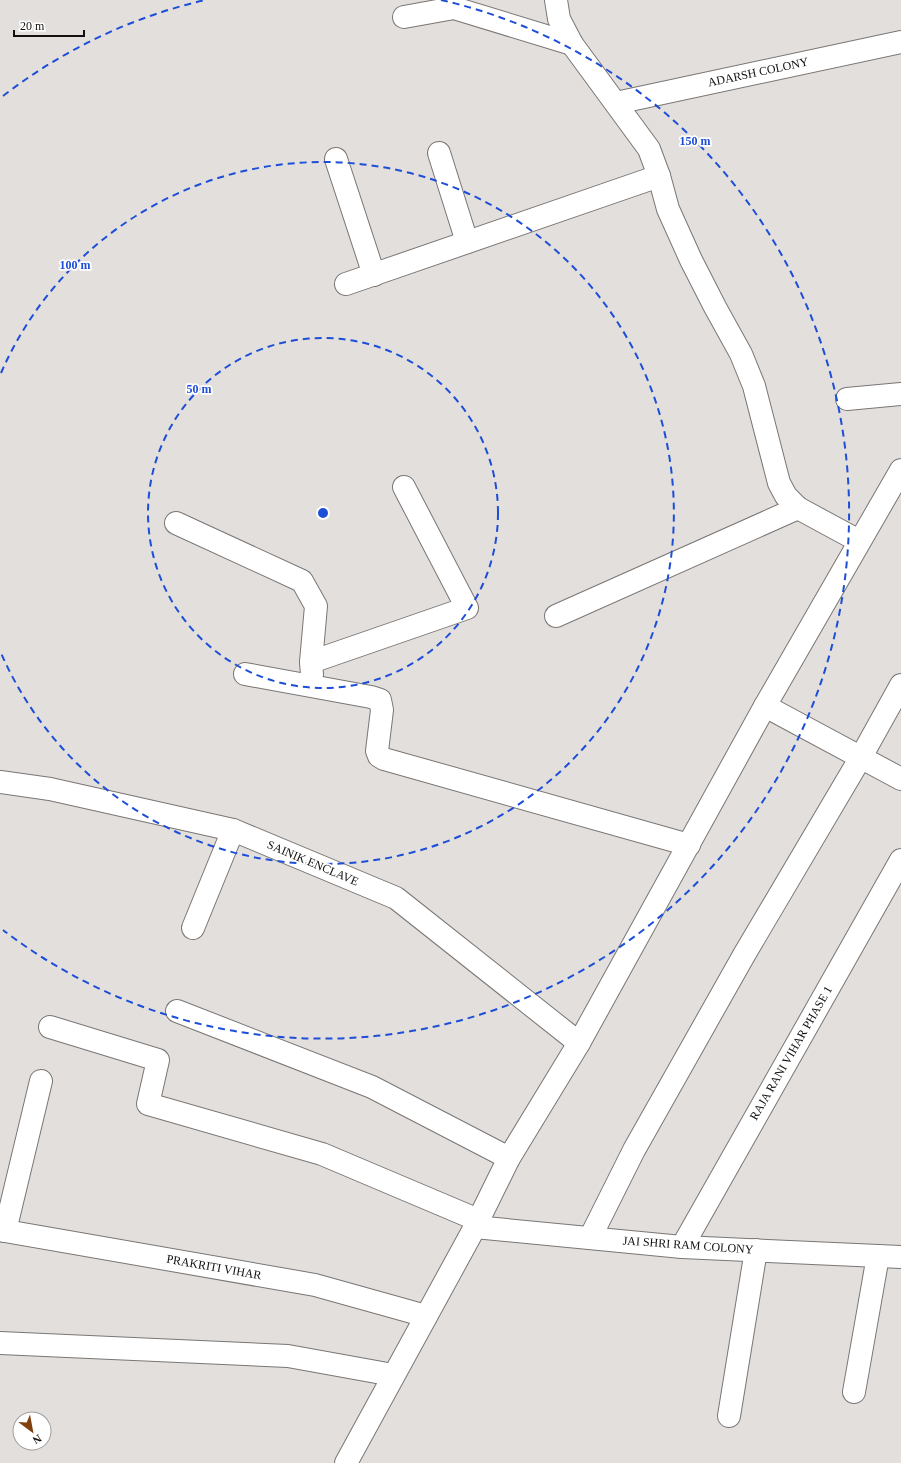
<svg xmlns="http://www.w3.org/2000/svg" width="901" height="1463" font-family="Georgia,serif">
<rect width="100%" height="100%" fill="#e3dfdd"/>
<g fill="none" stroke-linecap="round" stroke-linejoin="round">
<!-- minor casing -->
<g stroke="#797674" stroke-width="24">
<g id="minor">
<polyline points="556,0 559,19 572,44 649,149 659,176 668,209 691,260 715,307 741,354 754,386 779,483 786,496 798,508 859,541"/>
<polyline points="404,17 454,8 572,44"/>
<polyline points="616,103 901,42"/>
<polyline points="439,153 467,242"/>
<polyline points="336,159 374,275"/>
<polyline points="346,284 659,176"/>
<polyline points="847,399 901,394"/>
<polyline points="176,523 302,581 316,606 311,662 312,675"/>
<polyline points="556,616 798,508"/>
<polyline points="311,662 467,608 404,487"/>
<polyline points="245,674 371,697 380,700 382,710 377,751 379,756 384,759 689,845"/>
<polyline points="765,706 901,779"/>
<polyline points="0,782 50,789 233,830 396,898 579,1043"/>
<polyline points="193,928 233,830"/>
<polyline points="177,1011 372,1087 509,1158"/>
<polyline points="50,1027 158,1060 148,1104 322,1154 478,1220"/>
<polyline points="475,1227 682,1247 901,1257"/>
<polyline points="0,1230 315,1285 426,1316"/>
<polyline points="5,1231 41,1081"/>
<polyline points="590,1238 634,1150 744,955 861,757 901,685"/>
<polyline points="682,1247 901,860"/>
<polyline points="0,1343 288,1356 393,1375"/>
<polyline points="854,1392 878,1256"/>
<polyline points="729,1416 756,1250"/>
</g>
</g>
<!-- tertiary casing -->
<g stroke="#797674" stroke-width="24">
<polyline id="tertiary" points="346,1463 475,1227 509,1158 579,1043 765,706 901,470"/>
</g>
<!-- minor -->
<use href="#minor" stroke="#fff" stroke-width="22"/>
<!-- tertiary -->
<use href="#tertiary" stroke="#fff" stroke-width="22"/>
</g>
<!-- distance rings -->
<g fill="none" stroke="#1d4ed8" stroke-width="2" stroke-dasharray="7 5">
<circle cx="323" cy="513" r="175"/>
<path d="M1 373A351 351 0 1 1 1 653"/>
<path d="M3 96A526 526 0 0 1 205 0M441 0A526 526 0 1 1 3 930"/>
</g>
<g text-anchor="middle" stroke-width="3.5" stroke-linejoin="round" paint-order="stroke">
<!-- street labels -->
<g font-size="12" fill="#131110" stroke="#fff">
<text transform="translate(758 72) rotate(-12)" y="4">ADARSH COLONY</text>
<text transform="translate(313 863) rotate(23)" y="4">SAINIK ENCLAVE</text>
<text transform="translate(791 1053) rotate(-60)" y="4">RAJA RANI VIHAR PHASE 1</text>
<text transform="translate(688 1245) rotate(4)" y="4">JAI SHRI RAM COLONY</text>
<text transform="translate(214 1267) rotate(10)" y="4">PRAKRITI VIHAR</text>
</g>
</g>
<circle cx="323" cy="513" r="6" fill="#1d4ed8" stroke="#fff" stroke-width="2"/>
<g font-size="12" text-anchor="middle" font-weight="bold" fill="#1d4ed8" stroke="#fff" stroke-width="3.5" stroke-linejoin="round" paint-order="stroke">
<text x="695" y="145">150 m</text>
<text x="75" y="269">100 m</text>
<text x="199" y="393">50 m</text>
</g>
<!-- north arrow -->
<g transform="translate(32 1431) rotate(148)"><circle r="19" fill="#ffffff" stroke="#a1a09f"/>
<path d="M0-3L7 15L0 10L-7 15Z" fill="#83400f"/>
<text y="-6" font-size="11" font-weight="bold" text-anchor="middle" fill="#131110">N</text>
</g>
<!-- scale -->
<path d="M14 30v6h70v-6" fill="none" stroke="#131110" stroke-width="2"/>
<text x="20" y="30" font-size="12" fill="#131110" stroke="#ffffff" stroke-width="3" paint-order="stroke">20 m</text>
</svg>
